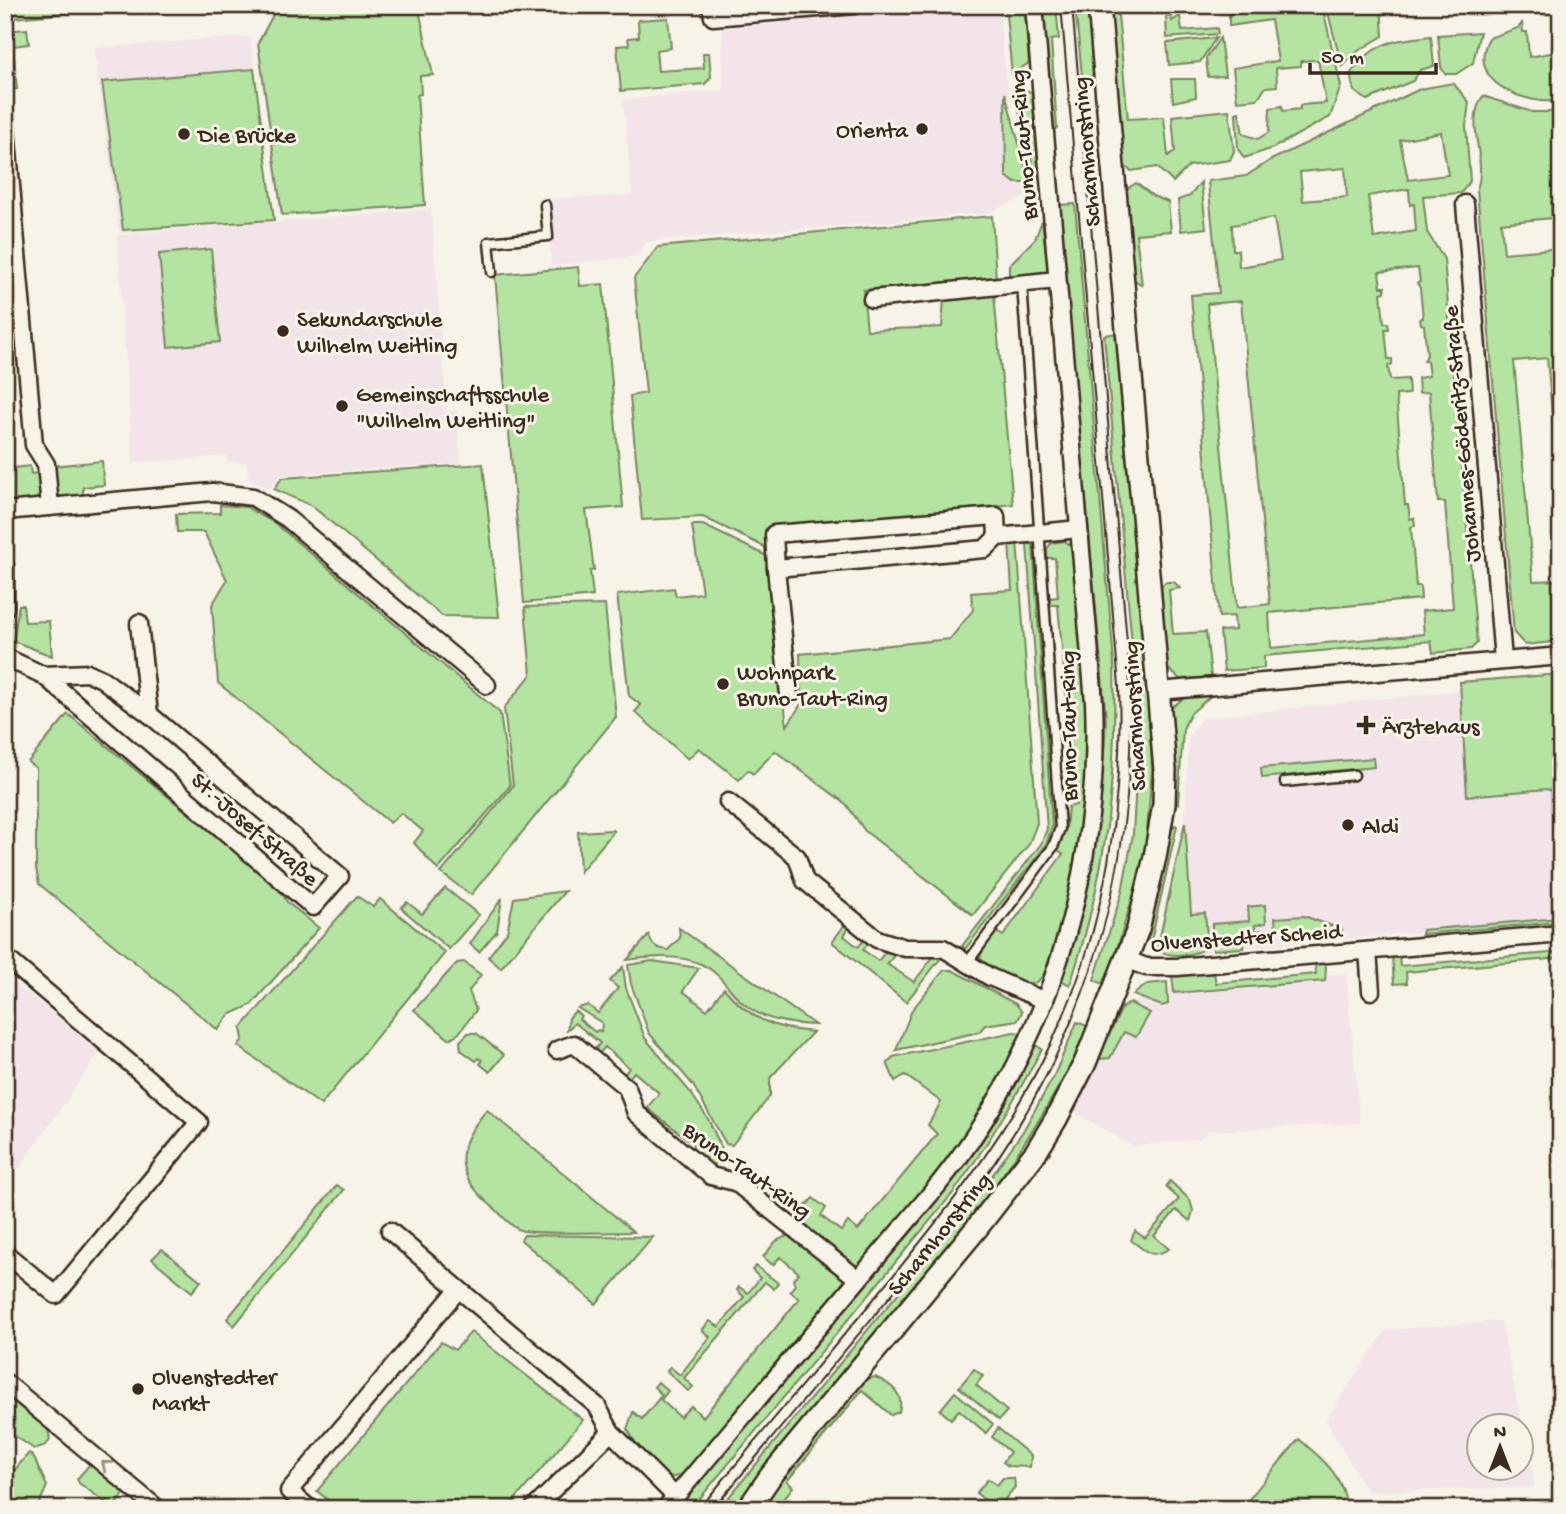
<svg xmlns="http://www.w3.org/2000/svg" width="1566" height="1514" font-family="'Gochi Hand',sans-serif">
<rect width="100%" height="100%" fill="#f7f3e8"/>
<filter id="ink" filterUnits="userSpaceOnUse"><feTurbulence type="fractalNoise" baseFrequency=".0143" numOctaves="2"/><feDisplacementMap in="SourceGraphic" scale="14" xChannelSelector="R" yChannelSelector="G"/><feConvolveMatrix kernelMatrix="1 2 1 2 8 2 1 2 1" color-interpolation-filters="sRGB"/></filter>
<g filter="url(#ink)">
<!-- built -->
<g fill="#f2e4e9" fill-rule="evenodd">
<polygon points="948,5 998,5 1006,77 1026,196 988,213 646,242 638,256 551,266 547,199 632,195 623,100 723,90 722,26"/>
<polygon points="250,36 275,221 119,233 94,48"/>
<polygon points="431,209 447,411 457,410 461,463 281,475 271,488 249,480 247,462 227,462 226,456 133,463 117,235"/>
<polygon points="1561,676 1561,920 1171,954 1163,950 1185,817 1189,736 1202,718 1446,692 1510,680"/>
<polygon points="1346,973 1360,1123 1207,1131 1200,1139 1133,1146 1069,1109 1122,1006 1171,988"/>
<polygon points="5,975 100,1052 5,1188"/>
<path d="M1501,1321L1535,1487L1367,1492L1326,1420L1386,1330ZM1520,1426V1468H1478V1426Z"/>
</g>
<!-- green -->
<g fill="#b5e3a1" stroke="#788660" stroke-width="2" fill-rule="evenodd">
<polygon points="5,5 151,5 5,19"/>
<polygon points="337,5 418,5 433,75 420,76 421,94 417,95 425,205 282,215 258,43 274,13"/>
<polygon points="1005,5 1019,5 1025,15 1029,63 1012,74"/>
<polygon points="1041,5 1056,5 1059,39 1051,40 1057,128 1051,131"/>
<polygon points="1075,5 1087,5 1094,73 1086,82 1095,166 1091,167"/>
<polygon points="1107,5 1117,5 1128,119 1164,117 1168,156 1175,151 1172,116 1229,110 1234,151 1230,160 1189,166 1173,182 1157,167 1131,171 1121,163"/>
<polygon points="1254,5 1322,5 1341,86 1330,117 1273,148 1244,158 1238,149 1236,113 1239,112 1243,134 1258,139 1269,132 1270,108 1282,106 1283,111 1300,109 1300,105 1326,103 1318,60 1301,61 1301,66 1276,68 1277,86 1266,87 1257,99 1237,101 1233,68 1278,61 1271,20 1229,26 1229,15"/>
<polygon points="1326,5 1381,5 1383,36 1358,51 1342,67"/>
<polygon points="1171,16 1172,21 1180,16 1182,31 1217,28 1218,34 1167,38 1166,17"/>
<polygon points="668,18 671,48 656,50 658,71 704,68 703,53 709,53 711,77 705,84 621,91 617,46 629,45 628,38 639,37 638,20"/>
<path d="M1522,23L1523,32H1527L1529,57L1561,51V101C1525,105 1465,83 1489,38L1518,28Z"/>
<polygon points="27,29 29,44 13,46 17,89 7,90 5,31"/>
<polygon points="1480,32 1473,63 1456,74 1445,74 1441,67 1438,35"/>
<path d="M1431,36L1434,66L1420,70L1413,81L1367,100L1354,91L1350,74C1376,40 1392,41 1431,36Z"/>
<polygon points="1216,38 1200,62 1169,65 1167,43"/>
<polygon points="1220,38 1225,76 1208,77 1206,58"/>
<polygon points="254,69 274,220 123,230 102,82"/>
<polygon points="1171,79 1195,79 1196,97 1173,102"/>
<path d="M1453,83L1469,102L1466,126L1470,181L1461,193L1423,196L1427,232L1444,259L1477,643L1471,649L1433,653L1431,641L1264,656V668L1224,671L1220,631L1235,630L1234,616L1219,617L1191,295L1219,293L1208,181L1246,176L1271,160L1420,89ZM1441,132L1448,175L1408,180L1400,140ZM1345,168L1347,197L1303,201L1300,172ZM1409,189L1410,205L1414,204L1416,231L1374,238L1368,196ZM1274,218L1281,260L1239,267L1238,250H1233L1232,225ZM1418,268L1420,282L1417,283L1420,288L1423,318L1420,319L1421,324L1424,325L1427,355L1424,361H1427L1429,376L1418,378L1419,393L1429,392L1438,502H1445L1453,608L1422,611L1424,634L1271,648L1269,613L1421,599L1420,586H1416L1411,527L1415,526L1414,518L1410,519L1408,505H1405L1396,395L1409,394L1408,379L1390,380L1388,366L1392,365V359H1388L1385,329H1389L1388,323H1384L1381,293L1385,292V287H1381L1379,272ZM1241,301L1270,604L1237,608L1207,304Z"/>
<polygon points="1016,84 1032,93 1039,178 1036,179 1013,86"/>
<polygon points="1005,93 1028,176 1028,183 1015,183 1006,176"/>
<path d="M1483,96L1532,112H1561V201L1551,202L1552,218L1501,223L1504,253L1561,248V515L1547,358L1514,361L1533,581L1561,580V641L1525,645L1514,633L1477,189C1488,159 1464,123 1483,96Z"/>
<polygon points="1201,182 1206,228 1181,231 1178,200 1190,196"/>
<polygon points="1136,183 1153,196 1168,202 1171,231 1136,234 1142,285 1133,279 1124,191"/>
<path d="M1075,204L1114,663C1117,782 1107,871 1070,985L1061,980C1087,894 1102,810 1106,720L1059,205Z"/>
<polygon points="992,216 996,279 863,290 867,330 942,327 944,298 994,294 1013,504 766,532 767,548 703,517 642,520 630,396 646,393 634,278 658,247"/>
<polygon points="1042,221 1048,271 1038,275 1009,278 1009,265 1035,239"/>
<polygon points="211,249 220,342 168,347 159,254"/>
<polygon points="578,267 580,286 603,284 623,507 586,510 594,570 590,571 593,596 524,603 495,275"/>
<polygon points="1117,333 1146,647 1152,769 1145,856 1106,985 1094,980 1122,892 1133,834 1136,780 1135,678 1104,335"/>
<polygon points="102,461 104,485 83,487 83,497 65,499 54,493 52,466"/>
<polygon points="483,464 499,617 442,616 312,506 274,489 282,478"/>
<polygon points="30,466 31,474 41,472 42,492 35,500 15,503 7,496 5,469"/>
<polygon points="220,505 246,507 276,524 500,713 510,786 438,870 414,843 423,831 401,813 390,823 218,683 212,605 227,580 204,532 177,532 176,514 220,513"/>
<polygon points="692,525 703,525 767,556 787,726 801,704 800,654 950,639 973,610 971,593 1012,590 1009,541 1017,540 1037,823 1029,844 973,915 865,831 846,804 775,751 753,774 748,770 739,780 699,748 688,759 635,712 641,705 629,696 617,595 674,588 676,596 702,593"/>
<path d="M1065,541L1070,545L1073,556C1085,685 1102,821 1055,945C1049,961 1046,982 1027,986L983,964L980,956L995,931L1003,936L1063,854L1058,850L1066,828L1068,807L1076,805L1058,605H1048V598L1058,597L1055,558H1047V549L1051,543Z"/>
<polygon points="1027,544 1033,544 1052,826 1046,845 965,949 962,946 1041,844 1047,829"/>
<polygon points="1165,582 1174,582 1180,588 1169,590 1173,634 1206,632 1211,677 1180,679 1168,669 1160,589"/>
<polygon points="19,605 23,605 25,622 49,621 52,656 13,641"/>
<polygon points="605,605 616,717 471,895 441,873 513,786 504,708 531,675 525,607"/>
<polygon points="1561,674 1561,797 1547,789 1467,796 1460,682"/>
<polygon points="1214,693 1190,714 1183,729 1178,803 1174,797 1172,707 1188,695"/>
<polygon points="68,714 280,889 287,902 319,928 251,1005 229,1015 218,1030 39,884 36,869 36,768 28,762"/>
<polygon points="1373,758 1374,767 1262,778 1261,768"/>
<path d="M1185,822L1191,914L1205,913L1208,946C1197,956 1171,958 1157,950Z"/>
<polygon points="1175,825 1177,826 1150,945 1146,931 1170,830"/>
<polygon points="612,830 614,831 580,872 578,832"/>
<polygon points="445,888 479,915 449,949 401,908 407,902 422,914"/>
<polygon points="565,891 501,968 488,957 507,932 514,898"/>
<polygon points="357,896 373,907 380,899 445,953 321,1105 238,1046 243,1039 241,1028"/>
<polygon points="502,898 497,931 479,952 470,944"/>
<polygon points="1265,905 1266,923 1255,925 1255,931 1267,930 1267,936 1244,938 1243,948 1213,950 1212,924 1249,921 1248,907"/>
<polygon points="1304,916 1343,930 1294,935 1292,929 1276,930 1275,918"/>
<polygon points="1559,918 1560,922 1422,934 1422,930"/>
<polygon points="846,923 849,926 844,936 858,947 865,939 869,942 863,950 878,961 888,949 898,951 887,964 914,982 937,952 944,954 906,1002 832,942"/>
<path d="M679,928L815,1025C791,1024 764,1021 744,1004C729,991 721,973 701,964C678,954 652,957 627,960L649,935C651,946 658,949 668,950L680,938Z"/>
<polygon points="1561,952 1561,958 1406,972 1407,983 1394,984 1392,955 1399,955 1400,966"/>
<path d="M652,961L699,968L683,991L707,1010L724,988C749,1019 774,1029 813,1032L770,1078V1096L732,1145L726,1144L693,1085L649,1033L631,984L628,965Z"/>
<polygon points="464,962 481,975 469,991 476,1010 459,1033 449,1039 414,1010 457,963"/>
<polygon points="1315,962 1321,962 1326,967 1325,981 1174,993 1172,975 1214,973 1216,983 1316,974"/>
<polygon points="623,967 626,988 645,1038 691,1093 708,1119 725,1155 713,1165 689,1151 694,1144 647,1108 659,1093 634,1072 627,1081 622,1077 629,1068 605,1047 597,1056 593,1052 600,1043 575,1023 567,1030 569,1018 575,1011 581,1016 579,1019 595,1032 598,1030 601,1032 602,1023 578,1008 588,1005 598,1013 618,988 610,981"/>
<polygon points="944,970 952,970 1016,1004 1022,1012 1018,1020 985,1025 979,1032 896,1050 912,1010"/>
<polygon points="1167,982 1168,1004 1162,1006 1133,995 1147,984"/>
<polygon points="1130,1003 1150,1013 1136,1037 1124,1032 1110,1058 1097,1059 1122,1008"/>
<path d="M1077,1022L1090,1027C1009,1196 879,1332 759,1474L737,1509H719L973,1203L1023,1131L1053,1078Z"/>
<polygon points="1014,1032 1021,1033 986,1107 916,1199 861,1265 849,1265 801,1223 801,1211 813,1198 826,1208 821,1216 841,1231 848,1222 858,1230 937,1134 928,1125 941,1102 905,1075 895,1081 887,1063 893,1057"/>
<polygon points="468,1033 476,1033 504,1055 490,1072 480,1064 482,1060 478,1058 476,1061 461,1050 460,1041"/>
<path d="M1034,1044L1042,1049C1015,1099 986,1147 953,1193L691,1509H676L934,1205L980,1141Z"/>
<path d="M487,1110L634,1232C615,1232 532,1235 520,1230C511,1227 502,1215 495,1209C454,1175 452,1150 487,1110Z"/>
<path d="M1170,1181L1190,1200L1193,1211L1190,1221L1176,1210L1154,1236L1169,1249C1151,1259 1146,1252 1131,1240L1135,1231L1145,1238L1179,1199L1166,1187Z"/>
<polygon points="337,1185 344,1190 234,1326 227,1319"/>
<polygon points="524,1235 653,1237 596,1304 521,1240"/>
<polygon points="789,1235 795,1236 844,1278 843,1283 687,1473 674,1477 664,1475 640,1449 627,1429 633,1412 642,1419 662,1395 654,1387 658,1382 668,1391 661,1400 680,1417 691,1406 703,1417 799,1299 790,1291 795,1285 793,1280 799,1273 780,1257 773,1265 763,1257 776,1241"/>
<polygon points="162,1249 201,1281 192,1292 152,1259"/>
<polygon points="756,1266 778,1283 774,1289 765,1282 684,1378 693,1387 688,1391 667,1371 670,1367 680,1375 710,1337 702,1330 710,1321 719,1327 744,1297 737,1290 739,1287 748,1293 760,1278 752,1270"/>
<polygon points="471,1332 583,1420 507,1509 339,1509 317,1491 441,1342 455,1350"/>
<polygon points="974,1369 983,1376 976,1385 1007,1411 999,1420 959,1387"/>
<path d="M875,1377C891,1384 905,1394 899,1412L891,1415L862,1390L787,1481L793,1487L775,1509H759L856,1390L867,1379Z"/>
<polygon points="955,1392 993,1424 986,1433 959,1410 951,1419 940,1410"/>
<polygon points="5,1395 48,1429 50,1440 46,1445 34,1449 5,1429"/>
<polygon points="998,1428 1031,1456 1030,1467 1008,1466 1003,1462 1010,1452 992,1437"/>
<path d="M1299,1439C1322,1459 1344,1475 1347,1509H1260L1248,1500Z"/>
<polygon points="29,1453 34,1458 47,1486 37,1509 5,1509 5,1469 12,1473"/>
<polygon points="91,1463 125,1493 113,1508 79,1483 77,1479"/>
<polygon points="1003,1478 1014,1478 1015,1487 997,1509 987,1509 990,1504 976,1493 988,1479 997,1485"/>
</g>
<g fill="none" stroke-linecap="round" stroke-linejoin="round">
<!-- lane casing -->
<g stroke="#3b2a1e" stroke-width="13">
<g id="lane">
<polyline points="492,272 489,242 548,236 545,205"/>
<polyline points="1285,782 1354,775"/>
<polyline points="967,963 1053,847 1060,828 1022,284"/>
</g>
</g>
<!-- street casing -->
<g stroke="#3b2a1e" stroke-width="21">
<g id="street">
<polyline points="711,5 713,17 855,5"/>
<polyline points="5,118 34,445 46,464 50,507"/>
<polyline points="1465,204 1503,660"/>
<polyline points="872,299 1057,280"/>
<polyline points="5,511 212,492 253,497 288,519 487,685"/>
<polyline points="5,567 5,608"/>
<polyline points="776,568 774,534 996,516 997,537"/>
<polyline points="139,623 149,714"/>
<polyline points="5,657 43,675 313,907 340,876 149,714 102,679 89,673 43,675"/>
<polyline points="1159,691 1561,656"/>
<polyline points="789,695 776,568 985,549 997,537 1079,529"/>
<polyline points="728,802 797,857 805,881 877,939 905,948 943,948 990,977 1045,1001"/>
<polyline points="1368,951 1371,991"/>
<polyline points="5,957 199,1122 56,1295 5,1253"/>
<polyline points="1128,960 1146,967 1177,967 1561,934"/>
<polyline points="557,1050 574,1044 627,1088 636,1113 711,1176 735,1182 858,1279"/>
<polyline points="390,1231 597,1406 611,1432 675,1496"/>
<polyline points="5,1382 158,1509"/>
<polyline points="310,1509 289,1491 457,1291"/>
<polyline points="533,1509 611,1432"/>
<path d="M665,1509L938,1185C1048,1048 1101,876 1094,702L1034,5"/>
</g>
</g>
<!-- secondary casing -->
<g stroke="#3b2a1e" stroke-width="26">
<polyline id="secondary" points="748,1509 770,1477 976,1229 1036,1152 1056,1119 1085,1063 1138,929 1155,857 1164,804 1165,770 1099,5"/>
</g>
<!-- lane -->
<use href="#lane" stroke="#f7f3e8" stroke-width="8"/>
<!-- street -->
<use href="#street" stroke="#f7f3e8" stroke-width="16"/>
<!-- secondary -->
<use href="#secondary" stroke="#f7f3e8" stroke-width="21"/>
<!-- tram -->
<g stroke="#3b2a1e" stroke-width="2">
<path d="M965,1204C1087,1044 1141,866 1129,665L1072,5"/>
<path d="M699,1509C755,1441 812,1373 868,1306C938,1222 1005,1140 1052,1041C1105,931 1123,808 1119,686L1061,5"/>
<polyline points="713,1509 937,1240"/>
</g>
</g>
<!-- one-way arrows -->
<defs><path id="oneway-chevron" d="M-2-3.5L2.5 0L-2 3.5" fill="none" stroke-width="1.6" stroke-linecap="round" stroke-linejoin="round" transform="scale(1.75)"/></defs>
<use stroke="#998e83" href="#oneway-chevron" transform="translate(106 1465) rotate(-140)"/>
</g>
<!-- markers -->
<g fill="#3b2a1e" stroke="#f7f3e8" stroke-width="2.5">
<circle cx="922" cy="129" r="7"/>
<circle cx="184" cy="134" r="7"/>
<circle cx="283" cy="331" r="7"/>
<circle cx="342" cy="406" r="7"/>
<circle cx="723" cy="684" r="7"/>
<path d="M1362.5 714.5h7v7h7v7h-7v7h-7v-7h-7v-7h7z"/>
<circle cx="1348" cy="825" r="7"/>
<circle cx="138" cy="1389" r="7"/>
</g>
<g text-anchor="middle" stroke-width="6" stroke-linejoin="round" paint-order="stroke">
<!-- poi labels -->
<g font-size="23" fill="#3b2a1e" stroke="#f7f3e8" text-anchor="start">
<text x="908" y="137" text-anchor="end">Orienta</text>
<text x="198" y="142">Die Brücke</text>
<text x="297" y="326">Sekundarschule<tspan x="297" dy="26">Wilhelm Weitling</tspan></text>
<text x="356" y="401">Gemeinschaftsschule<tspan x="356" dy="26">"Wilhelm Weitling"</tspan></text>
<text x="737" y="679">Wohnpark<tspan x="737" dy="26">Bruno-Taut-Ring</tspan></text>
<text x="1382" y="733">Ärztehaus</text>
<text x="1362" y="833">Aldi</text>
<text x="152" y="1384">Olvenstedter<tspan x="152" dy="26">Markt</tspan></text>
</g>
<!-- street labels -->
<g font-size="23" fill="#3b2a1e" stroke="#f7f3e8">
<text transform="translate(1022 145) rotate(-95)" y="8">Bruno-Taut-Ring</text>
<text transform="translate(1085 152) rotate(-95)" y="8">Scharnhorstring</text>
<text transform="translate(1460 434) rotate(-95)" y="8">Johannes-Göderitz-Straße</text>
<text transform="translate(1133 716) rotate(-93)" y="8">Scharnhorstring</text>
<text transform="translate(1067 726) rotate(-91)" y="8">Bruno-Taut-Ring</text>
<text transform="translate(256 828) rotate(41)" y="8">St.-Josef-Straße</text>
<text transform="translate(1246 936) rotate(-4)" y="8">Olvenstedter Scheid</text>
<text transform="translate(748 1169) rotate(35)" y="8">Bruno-Taut-Ring</text>
<text transform="translate(938 1233) rotate(-51)" y="8">Scharnhorstring</text>
</g>
</g>
<!-- margin -->
<rect width="1566" height="1514" fill="none" stroke="#f7f3e8" stroke-width="28"/>
<rect x="14" y="14" width="1538" height="1486" fill="none" stroke="#3b2a1e" stroke-width="2.5" filter="url(#ink)"/>
<!-- north arrow -->
<g transform="translate(1500 1447)"><circle r="33" fill="#f7f3e8" stroke="#aca397" stroke-width="2"/>
<path d="M0-5L12 26L0 18L-12 26Z" fill="#3b2a1e"/>
<text y="-10" font-size="19" font-weight="bold" text-anchor="middle" fill="#3b2a1e">N</text>
</g>
<!-- scale -->
<path d="M1310 63v10h126v-10" fill="none" stroke="#3b2a1e" stroke-width="3.5"/>
<text x="1321" y="63" font-size="21" fill="#3b2a1e" stroke="#f7f3e8" stroke-width="5" paint-order="stroke">50 m</text>
</svg>
